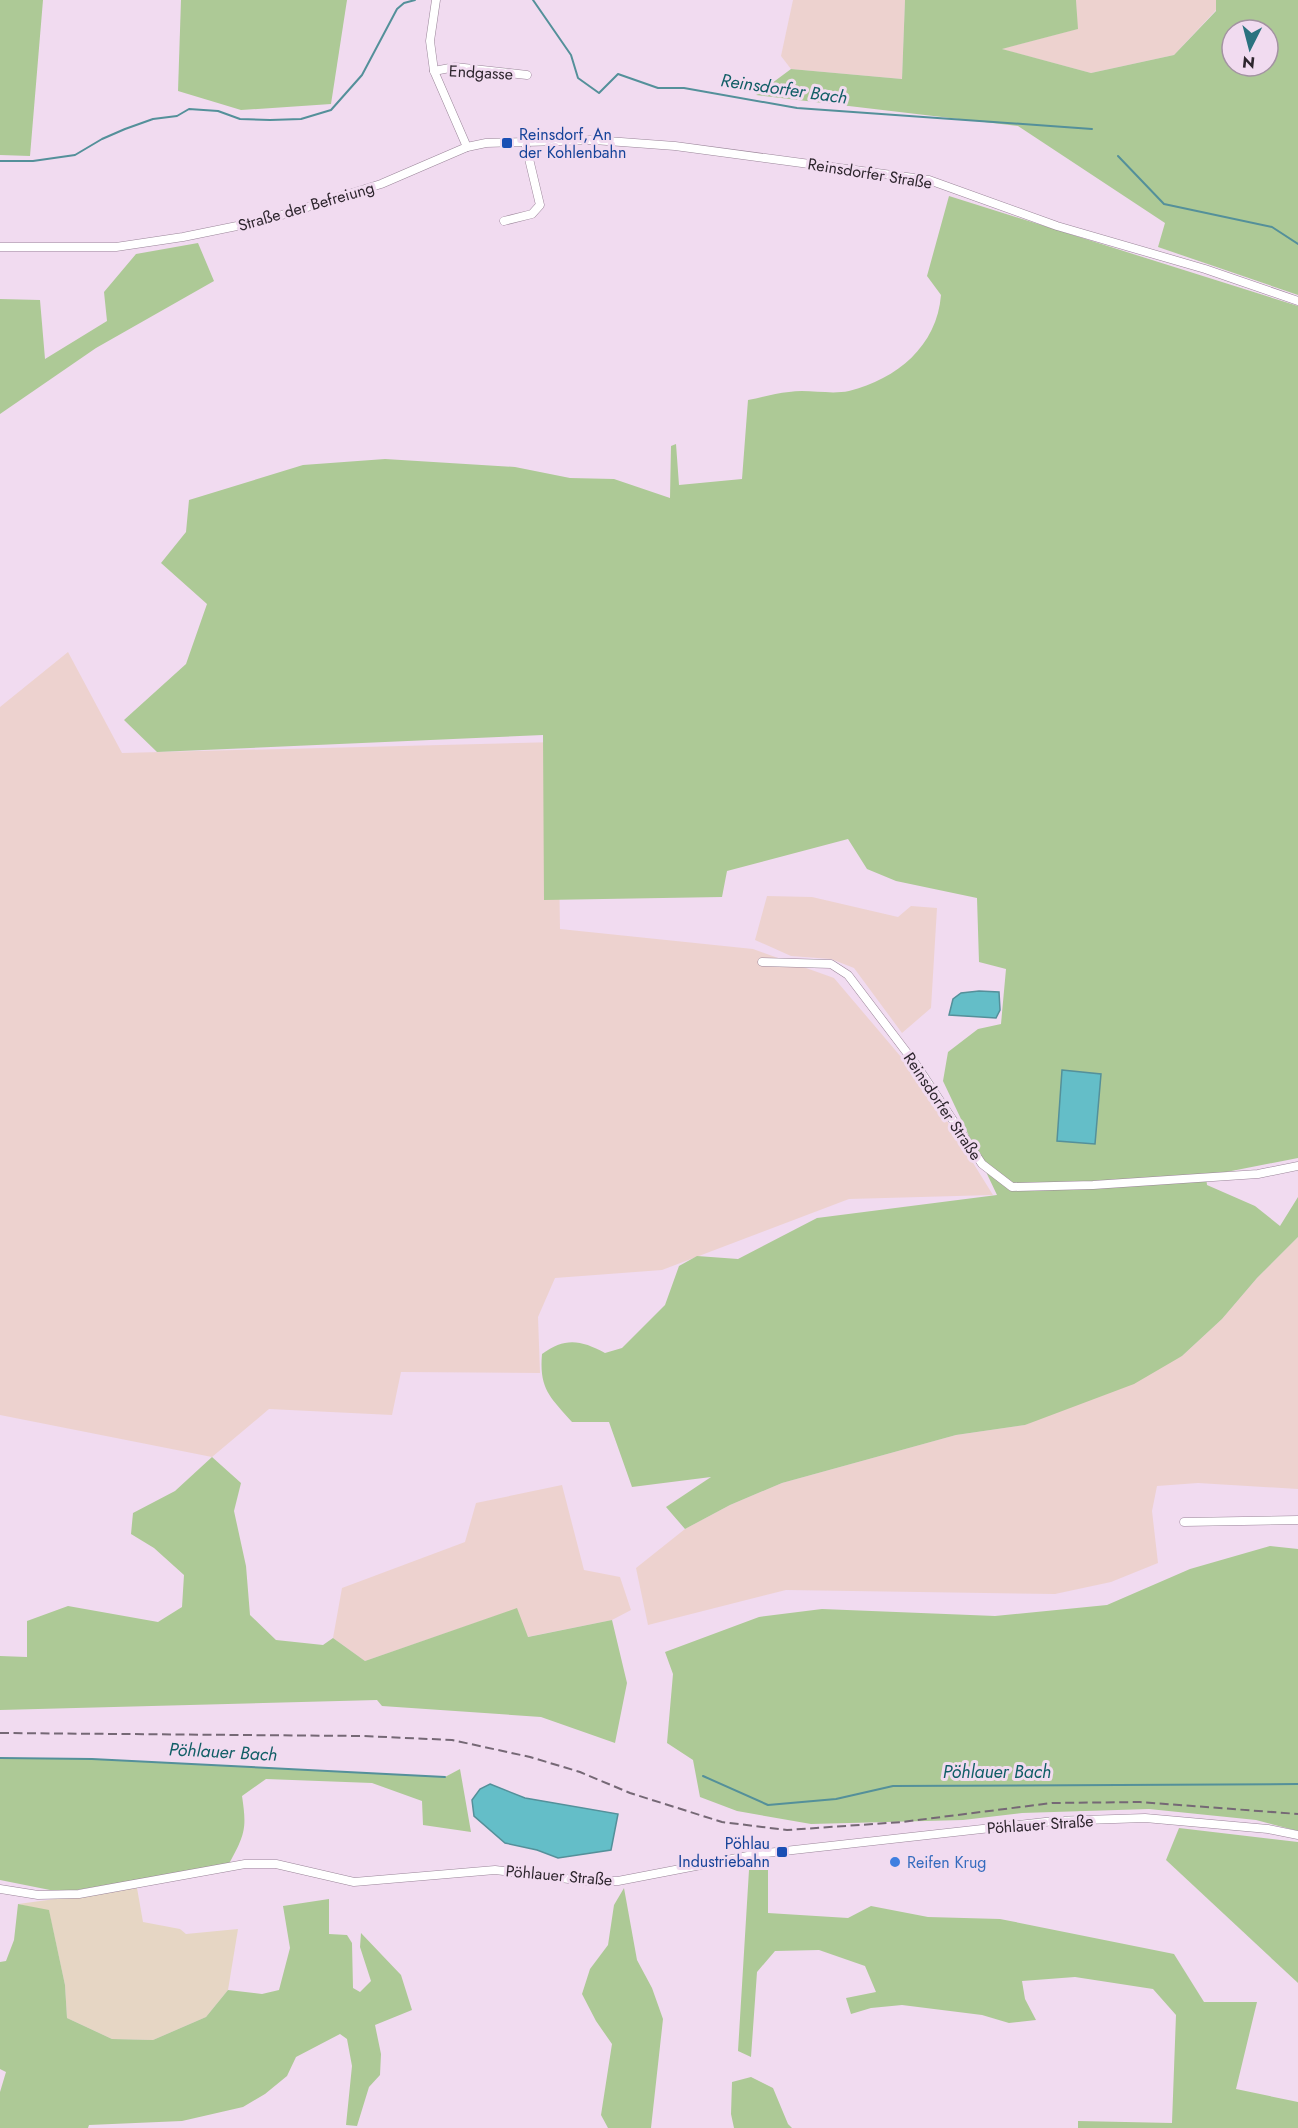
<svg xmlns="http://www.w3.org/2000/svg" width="1298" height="2128" font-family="Jost,sans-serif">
<rect width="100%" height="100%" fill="#f1dbf0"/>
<!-- commercial -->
<polygon fill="#e6d6c4" points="137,1888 143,1922 180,1929 186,1934 238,1929 228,1990 206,2017 153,2040 112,2039 67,2018 65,1985 49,1911 18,1904"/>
<!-- industrial -->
<g fill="#edd2cf">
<polygon points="793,0 905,0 902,79 791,69 781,56"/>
<polygon points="1076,0 1216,0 1216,10 1174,55 1091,73 1001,49 1077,29"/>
<polygon points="68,652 122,753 557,742 560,929 753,949 834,978 924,1084 993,1195 849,1199 662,1270 555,1278 538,1317 540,1373 401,1372 392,1415 269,1409 212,1457 0,1415 0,707"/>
<polygon points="767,896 812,897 898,917 911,906 937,908 931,1008 902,1033 854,968 831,959 791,956 755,940"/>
<polygon points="1298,1237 1298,1489 1198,1483 1157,1486 1152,1511 1158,1563 1111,1582 1055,1594 786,1590 648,1625 636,1568 685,1529 730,1505 782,1483 956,1435 1025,1425 1182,1356 1222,1319 1257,1278"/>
<polygon points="562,1485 584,1570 620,1577 631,1610 612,1620 527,1637 516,1609 365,1661 333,1638 342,1588 465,1542 476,1503"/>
</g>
<!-- green -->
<g fill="#adc996" fill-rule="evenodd">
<polygon points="0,0 43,0 30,156 0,155"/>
<polygon points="181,0 347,0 331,104 241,110 178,91"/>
<path d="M905,0H1076L1078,29L1002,49L1091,73L1174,55L1216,11V0H1298V295L1158,247L1165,223L1018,126L756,95L791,69L902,79ZM1232,30H1268V66H1232Z"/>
<path d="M949,196L1298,306V1158L1206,1176L1207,1185L1255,1206L1280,1226L1298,1197V1237L1257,1278L1222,1319L1182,1356L1134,1384L1025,1425L956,1435L782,1483L730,1505L685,1529L666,1507L711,1477L632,1487L609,1422H572C550,1397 539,1389 542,1354C565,1337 581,1340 605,1353L622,1348L665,1305L679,1266L697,1256L738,1259L817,1218L997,1195L943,1081L948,1052L978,1029L1001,1024L1006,969L979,962L977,898L896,881L867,869L848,839L727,871L722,897L544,900L543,735L157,752L124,720L186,664L207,604L161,563L186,532L189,500L303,465L385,459L515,467L570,478L614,479L670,498L671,446L676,444L679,485L742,479L748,400C761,398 775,393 789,392C808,389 830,395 849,391C897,379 937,346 941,295L927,276Z"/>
<polygon points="198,243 214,281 96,348 0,414 0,299 40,300 45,359 107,321 104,292 136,254"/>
<polygon points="212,1457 241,1483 234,1511 246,1566 250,1615 276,1640 323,1645 333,1638 365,1661 517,1608 528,1637 612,1620 627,1683 615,1743 541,1717 382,1706 377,1700 0,1710 0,1656 27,1657 27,1621 68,1606 158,1622 182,1607 184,1575 154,1548 131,1534 133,1513 175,1491"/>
<polygon points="1270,1546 1298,1549 1298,1831 1256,1820 1149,1809 1022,1813 963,1820 811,1824 737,1811 700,1797 693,1760 667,1743 673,1674 665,1652 759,1617 822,1609 995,1616 1107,1605 1190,1569"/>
<path d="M0,1758L92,1759L445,1777L460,1769L471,1832L423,1825L422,1801L372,1783L266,1779L242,1796C247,1829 245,1834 229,1864L77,1890H50L0,1880Z"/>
<polygon points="1179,1828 1298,1842 1298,1983 1166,1860"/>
<polygon points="749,1870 768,1870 768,1913 848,1918 871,1906 928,1917 1000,1919 1174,1954 1204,2002 1257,2002 1236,2089 1298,2102 1298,2128 1078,2128 1078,2121 1172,2123 1176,2015 1153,1989 1075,1977 1022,1981 1025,1999 1036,2020 1009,2023 982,2015 902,2005 871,2008 851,2014 846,1998 876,1992 865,1966 819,1950 775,1951 757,1972 751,2057 738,2051"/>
<polygon points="624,1888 637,1960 652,1988 663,2019 651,2128 608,2128 601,2115 612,2044 596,2021 582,1994 590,1969 608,1945 614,1905"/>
<polygon points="329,1899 329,1934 347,1935 352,1943 353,1988 360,1992 371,1981 360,1947 361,1933 401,1975 412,2010 375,2025 381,2054 380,2075 369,2087 357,2126 346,2125 352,2066 347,2039 340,2034 296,2057 287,2076 265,2094 243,2107 182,2121 89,2125 88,2128 0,2128 0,2092 6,2072 0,2069 0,1962 6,1961 14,1940 18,1904 49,1910 65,1985 67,2018 112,2039 153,2040 206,2017 228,1990 262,1994 279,1990 290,1948 283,1906"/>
<polygon points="751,2077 773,2088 788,2124 792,2128 734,2128 731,2114 732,2082"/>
</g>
<!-- water -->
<g fill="#64bec8" stroke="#54909a" stroke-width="1.5">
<polygon points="979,991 999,992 1000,1010 996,1018 949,1015 953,999 961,993"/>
<polygon points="1062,1070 1101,1074 1095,1144 1057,1141"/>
<polygon points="490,1784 525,1798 618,1814 611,1850 558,1858 537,1850 505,1843 474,1816 472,1800 480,1789"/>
</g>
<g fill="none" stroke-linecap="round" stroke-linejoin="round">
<!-- stream -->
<g stroke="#54909a" stroke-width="2">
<polyline points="533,0 571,55 578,78 599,93 618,74 658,88 684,88 797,108 1092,129"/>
<polyline points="1118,156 1164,204 1272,227 1298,244"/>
<polyline points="0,161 33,161 75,155 102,139 125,129 153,119 177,116 189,109 218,111 240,119 270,120 301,119 331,110 362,75 397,9 404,3 415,0"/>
<polyline points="0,1758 92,1759 445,1777"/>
<polyline points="703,1776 768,1805 836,1799 893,1786 1298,1784"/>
</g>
<!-- street casing -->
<g stroke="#9a8599" stroke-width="9">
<g id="street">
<polyline points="436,0 430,41 434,71 467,147"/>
<polyline points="434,71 455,67 527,75"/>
<polyline points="504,221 532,214 540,205 525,142"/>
<polyline points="0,247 116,247 183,237 266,220 381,184 467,147 486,143 594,140 675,146 929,180 1057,226 1205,269 1298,301"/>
<polyline points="762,962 831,964 848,975 917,1066 982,1164 1012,1187 1093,1185 1258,1174 1298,1166"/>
<polyline points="1184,1522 1298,1520"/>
<polyline points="0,1889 38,1895 79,1894 245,1864 276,1864 354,1882 495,1870 585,1881 618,1881 758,1854 1054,1821 1145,1818 1268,1829 1298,1835"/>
</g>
</g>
<!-- street -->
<use href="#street" stroke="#fff" stroke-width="8"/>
<!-- rail -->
<polyline stroke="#756875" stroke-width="2" stroke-dasharray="9 4.5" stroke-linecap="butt" points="0,1733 362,1736 452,1740 530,1757 580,1772 630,1793 722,1822 787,1830 902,1822 1052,1803 1140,1802 1298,1814"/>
</g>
<!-- markers -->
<g fill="#1a4fb4" stroke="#f1dbf0" stroke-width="2">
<rect x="501" y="137" width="12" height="12" rx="3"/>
<rect x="776" y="1846" width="12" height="12" rx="3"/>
</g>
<circle fill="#3f7fe0" stroke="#f1dbf0" stroke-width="2" cx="895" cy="1862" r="6"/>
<g text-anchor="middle" stroke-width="6" stroke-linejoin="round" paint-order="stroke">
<!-- street labels -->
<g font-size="16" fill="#2e262e" stroke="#f1dbf0">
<text transform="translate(481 72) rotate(3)" y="6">Endgasse</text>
<text transform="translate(870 173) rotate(9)" y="6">Reinsdorfer Straße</text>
<text transform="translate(306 206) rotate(-16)" y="6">Straße der Befreiung</text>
<text transform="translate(943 1106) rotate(56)" y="6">Reinsdorfer Straße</text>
<text transform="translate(1040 1824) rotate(-4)" y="6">Pöhlauer Straße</text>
<text transform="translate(559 1875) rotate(5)" y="6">Pöhlauer Straße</text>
</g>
<!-- transit labels -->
<g font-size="16" fill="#164399" stroke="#f1dbf0" text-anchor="start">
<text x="519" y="140">Reinsdorf, An<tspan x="519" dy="18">der Kohlenbahn</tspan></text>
<text x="770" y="1849" text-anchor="end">Pöhlau<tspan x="770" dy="18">Industriebahn</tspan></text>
</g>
<!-- shop labels -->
<g font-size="16" fill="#366cbe" stroke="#f1dbf0" text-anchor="start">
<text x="907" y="1868">Reifen Krug</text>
</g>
<!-- water labels -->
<g font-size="18" font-style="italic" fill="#115e66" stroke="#f1dbf0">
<text transform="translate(784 89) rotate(8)" y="6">Reinsdorfer Bach</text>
<text transform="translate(223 1752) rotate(3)" y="6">Pöhlauer Bach</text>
<text x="997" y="1778">Pöhlauer Bach</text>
</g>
</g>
<!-- north arrow -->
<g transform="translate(1250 48) rotate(186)"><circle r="28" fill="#f1dbf0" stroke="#a393a2" stroke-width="1.5"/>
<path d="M0-4.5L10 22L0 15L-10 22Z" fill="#2b727f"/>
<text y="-9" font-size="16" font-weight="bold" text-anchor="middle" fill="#2e262e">N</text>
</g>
</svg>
